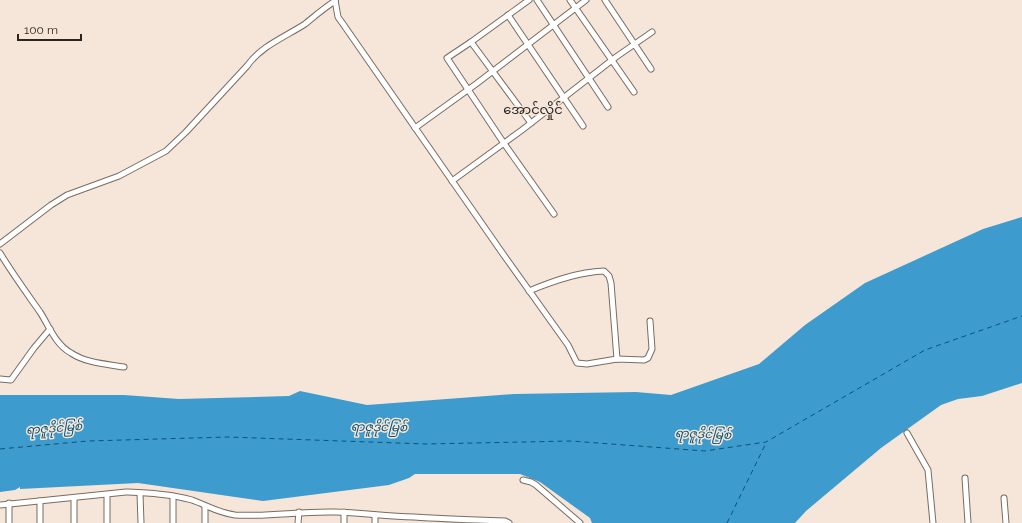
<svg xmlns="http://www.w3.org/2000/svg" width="1022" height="523" font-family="Raleway,'Noto Sans Myanmar',sans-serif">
<rect width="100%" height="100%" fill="#f5e6d9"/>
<!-- water -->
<polygon fill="#3e9bce" points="1022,217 1022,383 982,396 958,399 941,405 881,448 806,511 795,523 592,523 590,518 540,482 520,474 415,474 409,478 389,485 263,501 138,483 20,489 20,487 15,490 0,492 0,395 124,395 179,399 289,396 300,391 367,405 514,394 636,392 671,395 759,364 805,325 865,283 983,229"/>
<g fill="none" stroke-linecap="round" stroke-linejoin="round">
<!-- ferry -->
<g stroke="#0b5477" stroke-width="1" stroke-dasharray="5 4" stroke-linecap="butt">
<polyline points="0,449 88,441 228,437 426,444 571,441 705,451 766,442 925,350 1022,316"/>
<polyline points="727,523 766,443"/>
</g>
<!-- minor casing -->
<g stroke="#796c61" stroke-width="7">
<g id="minor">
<polyline points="335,0 338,17 343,24 503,254 568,345 577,363 587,364 617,359 644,360 648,358 652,349 650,321"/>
<polyline points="529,0 471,42 531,123"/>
<polyline points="537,0 608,107"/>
<polyline points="570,0 634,92"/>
<polyline points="605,0 651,69"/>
<polyline points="508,15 583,126"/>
<polyline points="471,42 447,58 503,142 554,214"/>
<polyline points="415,128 476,84 586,0"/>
<polyline points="452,181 522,130 616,57 652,32"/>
<path d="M0,244L51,205L67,195L119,176L166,151L186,132L247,66C261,46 285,37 305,24C315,16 324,8 335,1"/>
<path d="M0,253C12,273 26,292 40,312C49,326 55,344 71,353C86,363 106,364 124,367"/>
<path d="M529,291C553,281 578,272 604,271L609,276L611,283L617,359"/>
<polyline points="0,379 11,380 34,348 50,329"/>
<polyline points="907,433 928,470 933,523"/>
<polyline points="965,478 968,523"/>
<polyline points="523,480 531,482 536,485 580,523"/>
<polyline points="140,493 141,523"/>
<polyline points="173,496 173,523"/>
<polyline points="74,498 74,523"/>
<polyline points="1004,498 1006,523"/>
<polyline points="40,501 40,523"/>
<path d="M0,505L126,492C147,493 171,494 192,500C206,505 219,513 235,515C268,517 301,511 335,512C361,513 387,516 414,517C444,519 474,520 505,521L509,523"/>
<polyline points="205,506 205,523"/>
<polyline points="375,515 375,523"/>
<polyline points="9,523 9,503"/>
<polyline points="107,523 107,495"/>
<polyline points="298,523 299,512"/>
<polyline points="344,523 344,512"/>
</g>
</g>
<!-- minor -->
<use href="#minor" stroke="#fff" stroke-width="5"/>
</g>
<g text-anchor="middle" stroke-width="3" stroke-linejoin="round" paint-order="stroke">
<!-- water labels -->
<g font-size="12" font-style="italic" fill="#0b5477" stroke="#f5e6d9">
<text transform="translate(379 427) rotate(1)" y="4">ရာဇူဒိုင်မြစ်</text>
<text transform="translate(54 428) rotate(-4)" y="4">ရာဇူဒိုင်မြစ်</text>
<text transform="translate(703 434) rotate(2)" y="4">ရာဇူဒိုင်မြစ်</text>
</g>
<!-- quarter labels -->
<g font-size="13" fill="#2b2521" stroke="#f5e6d9">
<text x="533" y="114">အောင်လှိုင်</text>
</g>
</g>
<!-- scale -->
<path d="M18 34v6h63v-6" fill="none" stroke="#2b2521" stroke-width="2"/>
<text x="24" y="34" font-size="12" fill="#2b2521" stroke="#f5e6d9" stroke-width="3" paint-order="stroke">100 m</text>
</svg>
